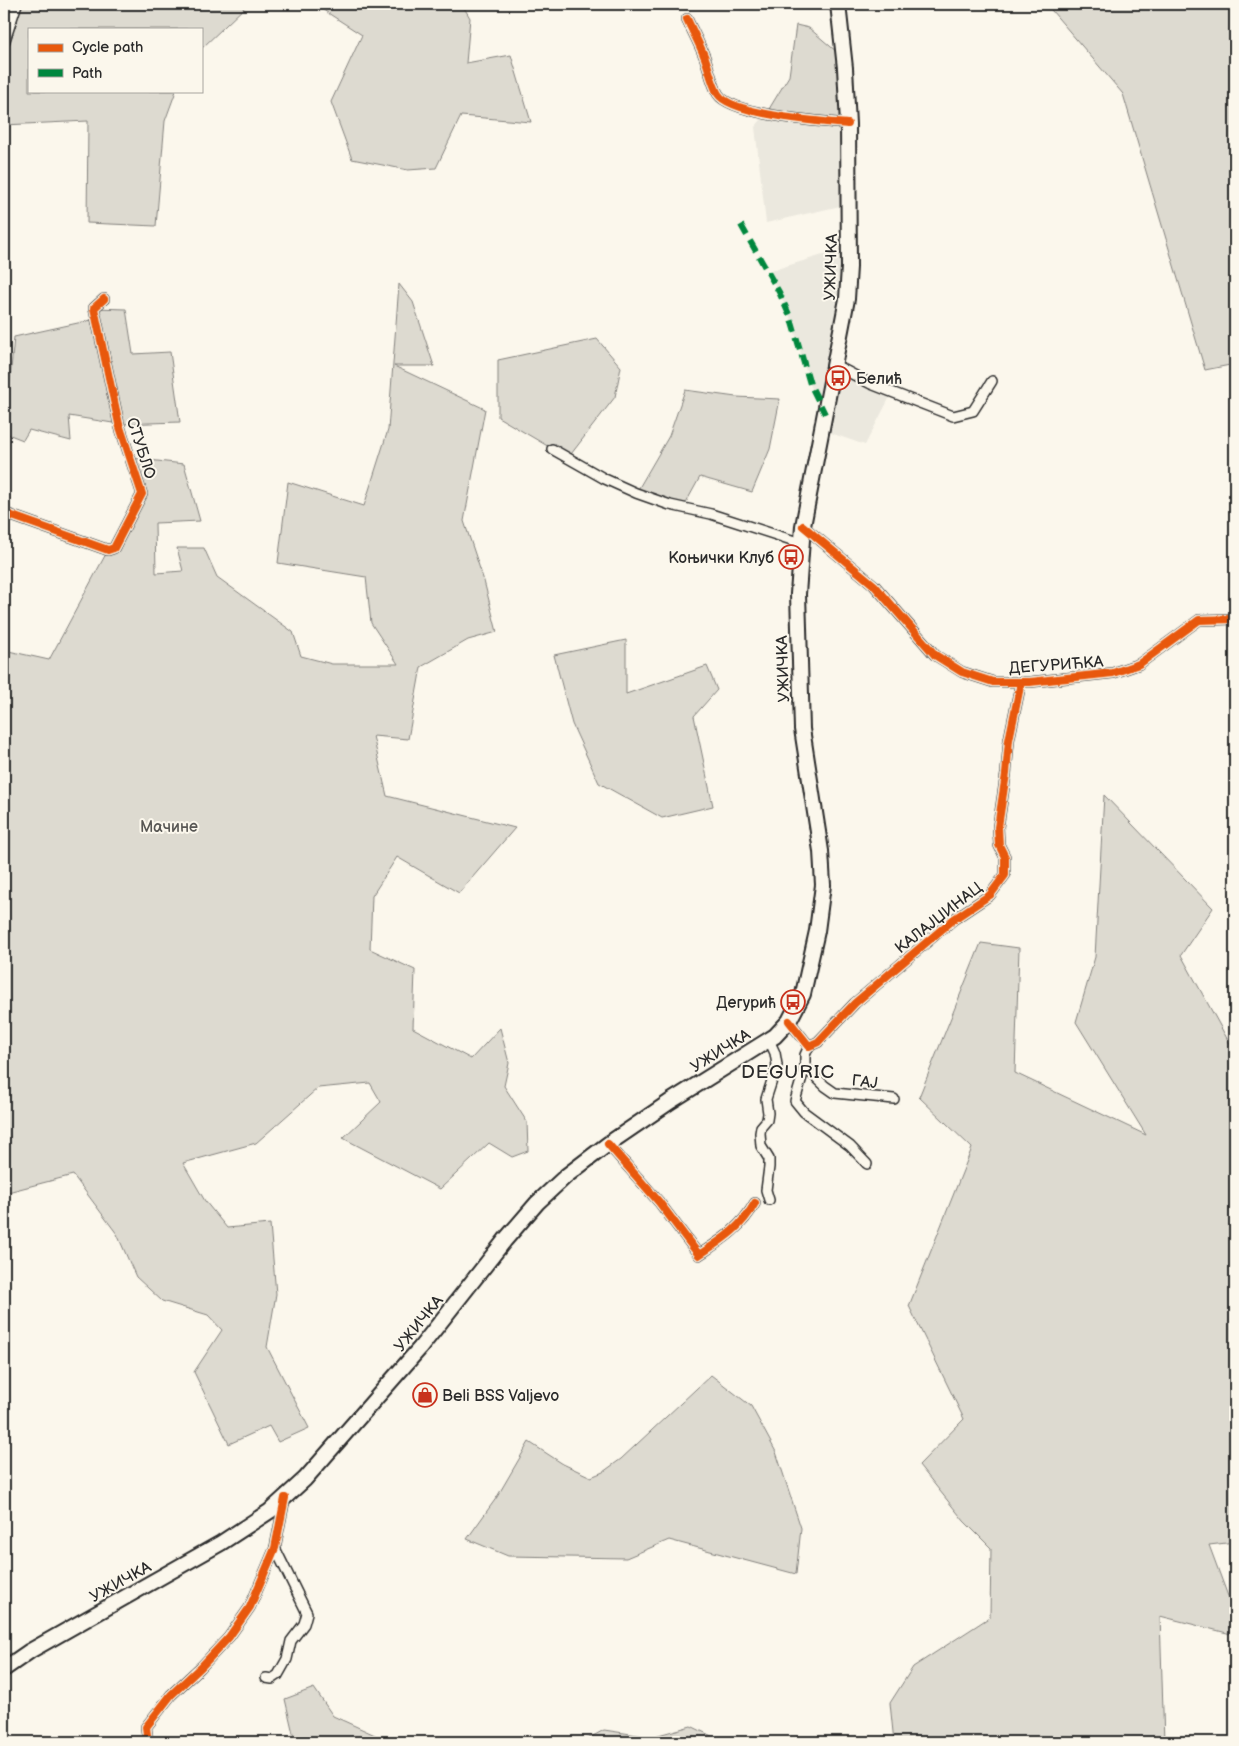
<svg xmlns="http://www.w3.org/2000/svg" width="1239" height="1746" font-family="'Balsamiq Sans',sans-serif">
<rect width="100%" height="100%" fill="#fbf7ec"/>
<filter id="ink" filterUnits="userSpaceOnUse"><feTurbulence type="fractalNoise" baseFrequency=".02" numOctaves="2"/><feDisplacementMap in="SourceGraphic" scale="10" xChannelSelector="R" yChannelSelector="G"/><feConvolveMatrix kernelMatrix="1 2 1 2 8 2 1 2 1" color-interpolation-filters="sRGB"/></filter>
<g filter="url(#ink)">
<!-- built -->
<g fill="#ebe8de">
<polygon points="766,114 848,124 849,204 766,223 755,127"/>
<polygon points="849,247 835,365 892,393 865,445 822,430 825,414 810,384 791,319 779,292 767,272"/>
</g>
<!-- green -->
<g fill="#dddad0" stroke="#84827e">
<polygon points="4,4 248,4 201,49 201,29 29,29 29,91 176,91 165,121 156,226 87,223 88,121 4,125"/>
<polygon points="314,4 462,4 470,18 466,63 511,55 531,122 461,116 436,168 408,170 352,159 331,102 362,35"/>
<polygon points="1046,4 1235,4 1235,364 1205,370 1123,94"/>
<polygon points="796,25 809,28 844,58 848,124 766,114 789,76"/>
<polygon points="399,284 413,302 434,366 394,366 485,409 464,521 484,581 497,632 468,640 421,667 408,739 373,736 387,796 515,828 459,893 397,857 372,896 370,949 415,970 413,1028 471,1059 500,1028 509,1063 504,1086 527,1122 528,1151 512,1157 489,1143 440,1189 343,1138 381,1102 370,1083 318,1088 256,1143 183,1163 205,1201 227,1228 270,1224 276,1294 267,1347 309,1428 278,1442 269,1426 229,1444 194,1372 222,1330 208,1315 162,1301 136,1277 117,1234 73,1175 4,1193 4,650 49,660 108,550 142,494 131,458 184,464 200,521 155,523 156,573 183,571 177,548 204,548 217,577 293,632 301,656 332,664 398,664 371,623 366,577 278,563 288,482 364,506 388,430"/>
<polygon points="94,308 126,309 133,354 170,352 180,422 119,424 69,416 71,441 29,430 23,440 5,433 14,337 96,319"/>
<polygon points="597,339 621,367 615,397 568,458 498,417 498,360"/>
<polygon points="685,390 736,397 780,399 770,449 752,492 700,477 683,508 636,493 669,436"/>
<polygon points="626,640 626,694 707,666 717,690 694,716 713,806 662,818 599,783 572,724 554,655"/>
<polygon points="1104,795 1213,908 1181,955 1235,1053 1235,1542 1209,1545 1235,1615 1235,1635 1160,1616 1164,1742 894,1742 890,1703 913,1667 990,1617 991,1548 964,1521 919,1465 964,1419 909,1306 972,1148 919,1097 981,943 1019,948 1015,1073 1146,1135 1076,1022 1095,957"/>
<polygon points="711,1375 751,1406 776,1452 801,1528 796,1574 669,1540 626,1558 508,1556 467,1539 497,1497 529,1442 563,1464 591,1477 603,1472 621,1459"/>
<polygon points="314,1688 333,1716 386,1740 387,1742 295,1742 285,1699"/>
<polygon points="691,1726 724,1742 582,1742 604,1730 651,1737"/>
</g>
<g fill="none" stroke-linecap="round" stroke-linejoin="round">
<!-- street casing -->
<g stroke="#2b2b2b" stroke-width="12">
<g id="street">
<path d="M687,19C693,32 700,45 705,58C709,69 712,84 718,94C731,115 824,122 848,124"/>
<polyline points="4,43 17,4"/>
<polyline points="835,365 871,384 953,416 973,411 992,381"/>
<polyline points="552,449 605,479 636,493 670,505 711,514 801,543"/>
<polyline points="4,513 108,550 114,548 142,494 119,424 94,308 104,299"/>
<polyline points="803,526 874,585 935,655 962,672 993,682 1030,682 1113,673 1139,664 1199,620 1235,619"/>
<polyline points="789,1021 809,1046 818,1042 855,1003 954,919 990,895 1005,875 1005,857 999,845 998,827 1006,774 1009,740 1021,682"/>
<polyline points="769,1040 775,1053 777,1065 766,1099 768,1113 767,1120 761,1127 760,1133 761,1146 769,1159 769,1167 766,1190 769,1200"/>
<polyline points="809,1046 805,1055 805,1067 795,1101 804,1112 850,1146 867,1164"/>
<polyline points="805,1067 825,1086 835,1093 894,1099"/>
<path d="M608,1144L659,1202L699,1255C723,1239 741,1228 755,1203"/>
<polyline points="266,1678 272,1679 278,1675 287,1659 291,1641 304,1624 307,1613 275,1548"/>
<polyline points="148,1742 146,1727 171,1695 201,1667 229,1637 250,1607 275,1548 285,1498"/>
</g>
</g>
<!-- primary casing -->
<g stroke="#2b2b2b" stroke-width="18">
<polyline id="primary" points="4,1669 30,1651 221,1543 270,1511 305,1479 420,1348 505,1240 537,1203 566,1176 608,1144 671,1101 775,1036 789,1021 803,994 817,931 823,885 821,851 802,729 798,594 803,526 847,299 849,267 848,124 845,68 838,4"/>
</g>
<!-- street -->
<use href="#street" stroke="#fbf7ec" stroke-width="9"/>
<!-- primary -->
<use href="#primary" stroke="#fbf7ec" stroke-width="14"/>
<!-- quiet -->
<polyline stroke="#00873e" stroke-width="6" stroke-dasharray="12 6" stroke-linecap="butt" points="741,225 779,292 791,319 810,384 825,414"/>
<!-- cycleway casing -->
<g stroke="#fbf7ec" stroke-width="11">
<g id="cycleway">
<path d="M687,19C693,32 700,45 705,58C709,69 712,84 718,94C731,115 824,122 848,124"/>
<polyline points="4,513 108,550 114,548 142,494 119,424 94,308 104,299"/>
<polyline points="803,526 874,585 935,655 962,672 993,682 1030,682 1113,673 1139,664 1199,620 1235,619"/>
<polyline points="789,1021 809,1046 818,1042 855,1003 954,919 990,895 1005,875 1005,857 999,845 998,827 1006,774 1009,740 1021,682"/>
<path d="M608,1144L659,1202L699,1255C723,1239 741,1228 755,1203"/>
<polyline points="148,1742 146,1727 171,1695 201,1667 229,1637 250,1607 275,1548 285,1498"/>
</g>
</g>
<!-- cycleway -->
<use href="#cycleway" stroke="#e8590c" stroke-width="8"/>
</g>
</g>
<!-- icons -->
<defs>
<g id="bus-ring" transform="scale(1.25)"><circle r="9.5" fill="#fbf7ec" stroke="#c8321e" stroke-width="1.5"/><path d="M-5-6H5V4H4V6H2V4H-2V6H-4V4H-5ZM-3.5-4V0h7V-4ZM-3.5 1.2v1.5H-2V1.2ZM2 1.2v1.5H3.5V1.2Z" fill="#c8321e"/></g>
<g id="shop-ring" transform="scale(1.25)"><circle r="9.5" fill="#fbf7ec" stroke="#c8321e" stroke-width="1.5"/><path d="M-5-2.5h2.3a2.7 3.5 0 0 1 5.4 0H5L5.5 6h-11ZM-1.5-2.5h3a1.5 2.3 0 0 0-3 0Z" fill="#c8321e"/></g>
</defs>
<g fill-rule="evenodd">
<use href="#bus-ring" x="838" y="378"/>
<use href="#bus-ring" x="791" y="557"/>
<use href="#bus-ring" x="793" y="1002"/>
<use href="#shop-ring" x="425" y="1395"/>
</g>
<g text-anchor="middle" stroke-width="4" stroke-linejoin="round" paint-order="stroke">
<!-- street labels -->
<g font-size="16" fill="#2b2b2b" stroke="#fbf7ec">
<text transform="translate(830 267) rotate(-88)" y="6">УЖИЧКА</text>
<text transform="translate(142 448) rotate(72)" y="6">СТУБЛО</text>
<text transform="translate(1056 664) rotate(-4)" y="6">ДЕГУРИЋКА</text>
<text transform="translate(782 669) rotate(-92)" y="6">УЖИЧКА</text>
<text transform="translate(938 917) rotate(-38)" y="6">КАЛАЈЏИНАЦ</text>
<text transform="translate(720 1050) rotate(-32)" y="6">УЖИЧКА</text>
<text transform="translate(865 1081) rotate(7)" y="6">ГАЈ</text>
<text transform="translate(418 1323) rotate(-51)" y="6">УЖИЧКА</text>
<text transform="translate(120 1581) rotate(-29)" y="6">УЖИЧКА</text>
</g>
<!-- poi labels -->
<g font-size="16" fill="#2b2b2b" stroke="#fbf7ec" text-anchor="start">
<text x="856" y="384">Белић</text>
<text x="774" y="563" text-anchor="end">Коњички Клуб</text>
<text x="776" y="1008" text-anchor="end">Дегурић</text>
<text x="442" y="1401">Beli BSS Valjevo</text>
</g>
<!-- park labels -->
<g font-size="16" fill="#585754" stroke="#fbf7ec">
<text x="169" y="832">Мачине</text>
</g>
<!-- quarter labels -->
<g font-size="19" letter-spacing="1" fill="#2b2b2b" stroke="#fbf7ec">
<text x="788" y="1078">DEGURIC</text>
</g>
</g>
<!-- margin -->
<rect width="1239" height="1746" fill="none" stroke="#fbf7ec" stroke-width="20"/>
<rect x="10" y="10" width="1219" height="1726" fill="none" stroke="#2b2b2b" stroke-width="2" filter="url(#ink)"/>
<!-- legend -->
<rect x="28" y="28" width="175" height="65" fill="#fbf7ec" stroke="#a8a59f"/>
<rect x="38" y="44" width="25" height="8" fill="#e8590c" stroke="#a8a59f"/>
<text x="72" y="52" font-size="15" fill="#2b2b2b">Cycle path</text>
<rect x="38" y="69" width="25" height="8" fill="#00873e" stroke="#a8a59f"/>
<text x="72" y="78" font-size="15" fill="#2b2b2b">Path</text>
</svg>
